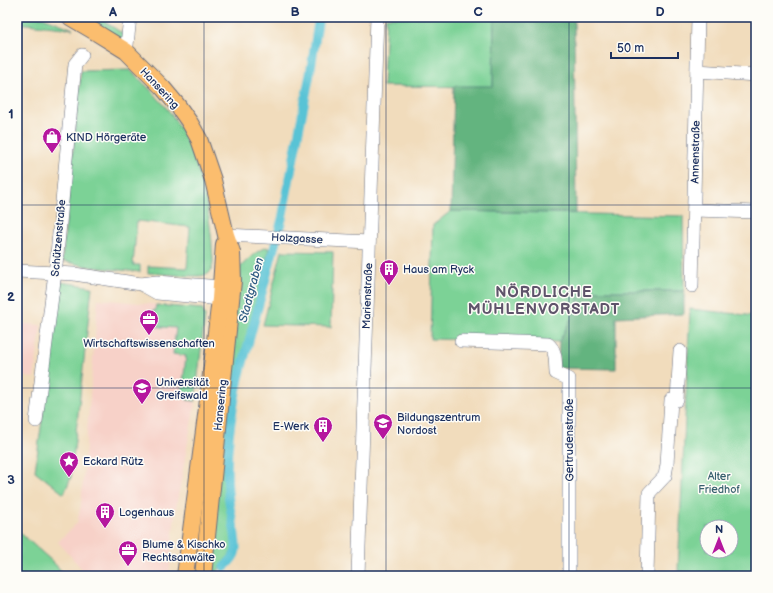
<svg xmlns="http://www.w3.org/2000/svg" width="773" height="593" font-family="'Balsamiq Sans',sans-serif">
<rect width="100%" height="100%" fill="#fdfcf7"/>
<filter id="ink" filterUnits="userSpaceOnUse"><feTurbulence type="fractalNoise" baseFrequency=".025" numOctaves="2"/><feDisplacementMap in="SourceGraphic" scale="8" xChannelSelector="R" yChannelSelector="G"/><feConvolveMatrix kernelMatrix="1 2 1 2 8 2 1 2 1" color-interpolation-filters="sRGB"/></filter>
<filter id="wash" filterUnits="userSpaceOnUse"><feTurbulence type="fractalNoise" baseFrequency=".012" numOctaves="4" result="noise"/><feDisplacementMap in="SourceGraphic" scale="16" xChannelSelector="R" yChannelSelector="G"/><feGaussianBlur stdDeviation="0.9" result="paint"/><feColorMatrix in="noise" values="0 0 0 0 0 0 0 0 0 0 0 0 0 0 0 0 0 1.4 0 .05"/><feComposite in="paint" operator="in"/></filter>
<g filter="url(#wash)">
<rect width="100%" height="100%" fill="#f1dcbc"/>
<!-- built -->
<g fill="#f7d1c8">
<polygon points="98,299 202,309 205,316 194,409 175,513 169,576 88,576 58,542 77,523 81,505"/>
<polygon points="17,323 39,325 41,326 34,378 17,376"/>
</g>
<!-- green -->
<g fill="#7bd296" stroke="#4b807a" fill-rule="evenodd">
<polygon points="17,17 43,17 73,29 17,23"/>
<polygon points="85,17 102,17 102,20 125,35 123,42"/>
<polygon points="386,17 494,17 493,87 383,86"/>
<path d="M130,70C149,88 169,107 181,130C200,165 209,206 212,245C212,253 216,269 208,274C201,279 159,273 148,273V266L187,268L190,227L137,221L133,265H140V272L91,267L62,261L81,71Z"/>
<polygon points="451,211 683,216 684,291 579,291 577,307 559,342 430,339 433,225"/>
<path d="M265,247L269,248L237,379L225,459L226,486L234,544C231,560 218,563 217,576H213C215,561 218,546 213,531L237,270L254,254Z"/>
<polygon points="282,251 333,252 331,327 263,325"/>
<polygon points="61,282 92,287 71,477 64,494 35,471"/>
<polygon points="156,305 202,309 205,316 195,401 187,400 187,394 182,393 186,356 173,354 176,328 149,326 151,311 155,311"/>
<path d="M690,309L756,316V576H730L678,571ZM707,527H731V551H707Z"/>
<polygon points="17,530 53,562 66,576 17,576"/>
</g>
<!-- forest -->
<g fill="#64b47f" stroke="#40726e">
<polygon points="494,17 574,17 576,213 451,211 454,86 493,86"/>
<polygon points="579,291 684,291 684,314 616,317 616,369 558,368 559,342 577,307"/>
</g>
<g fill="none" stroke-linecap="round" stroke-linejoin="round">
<!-- canal -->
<path stroke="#59c3d5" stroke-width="9" d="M224,567C230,562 235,557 236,550C237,534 229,509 228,492C225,453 231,416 239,378L282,219L310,74L319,17"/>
</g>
</g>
<g filter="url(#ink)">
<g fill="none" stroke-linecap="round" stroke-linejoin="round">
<!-- minor casing -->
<g stroke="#666c7f" stroke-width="14">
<g id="minor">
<polyline points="127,45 130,17"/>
<polyline points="697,71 756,75"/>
<polyline points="694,210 756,212"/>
<polyline points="226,235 369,242"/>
<polyline points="17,271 74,274 141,284 157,282 221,287 228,292"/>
<polyline points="141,284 157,293 220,299 228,296"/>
<polyline points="692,286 698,17"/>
<path d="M461,341L548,344C557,351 555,362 556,373L569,379V576"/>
<polyline points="36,421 56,265 75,64 82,55"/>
<polyline points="358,576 377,17"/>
<polyline points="647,576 649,493 665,476 667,464 671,400 677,400 680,351"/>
</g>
</g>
<!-- major casing -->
<g stroke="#666c7f" stroke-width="18">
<g id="major">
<polyline points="70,17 92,30 126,51 163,88 178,106 190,123 199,139 213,180 226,235 232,252 233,281 203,576"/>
<polyline points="185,576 207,408 220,299 224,244"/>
</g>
</g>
<!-- minor -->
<use href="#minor" stroke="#fff" stroke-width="13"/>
<!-- major -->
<use href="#major" stroke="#fbbd6e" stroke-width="16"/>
</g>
</g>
<!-- grid -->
<path fill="none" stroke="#1b2f5e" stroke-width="1" stroke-opacity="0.55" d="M204,17V576M386,17V576M569,17V576M17,205H756M17,388H756"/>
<!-- icons -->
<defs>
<g id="shop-pin" transform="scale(1)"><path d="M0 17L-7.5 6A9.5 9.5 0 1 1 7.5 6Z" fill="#b5179e" stroke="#fdfcf7"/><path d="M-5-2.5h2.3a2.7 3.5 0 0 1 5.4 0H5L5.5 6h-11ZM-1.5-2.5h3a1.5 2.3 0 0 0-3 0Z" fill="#fff"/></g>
<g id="building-pin" transform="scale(1)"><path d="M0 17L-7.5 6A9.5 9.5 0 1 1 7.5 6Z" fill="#b5179e" stroke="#fdfcf7"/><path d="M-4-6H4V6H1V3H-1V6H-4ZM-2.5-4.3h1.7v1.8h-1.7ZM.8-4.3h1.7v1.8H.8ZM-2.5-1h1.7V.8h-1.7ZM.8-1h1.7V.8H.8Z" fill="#fff"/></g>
<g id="office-pin" transform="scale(1)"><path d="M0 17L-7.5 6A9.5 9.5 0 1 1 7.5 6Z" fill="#b5179e" stroke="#fdfcf7"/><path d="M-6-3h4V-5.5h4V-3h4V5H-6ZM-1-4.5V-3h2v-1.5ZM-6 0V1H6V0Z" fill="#fff"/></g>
<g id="university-pin" transform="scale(1)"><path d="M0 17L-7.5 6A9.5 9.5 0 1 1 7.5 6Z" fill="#b5179e" stroke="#fdfcf7"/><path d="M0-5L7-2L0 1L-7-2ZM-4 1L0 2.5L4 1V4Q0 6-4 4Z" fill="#fff"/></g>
<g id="sight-pin" transform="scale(1)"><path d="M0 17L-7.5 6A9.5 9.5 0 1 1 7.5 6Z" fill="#b5179e" stroke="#fdfcf7"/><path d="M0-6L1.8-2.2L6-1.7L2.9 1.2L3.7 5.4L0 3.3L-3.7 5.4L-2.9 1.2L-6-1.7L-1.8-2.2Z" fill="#fff"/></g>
</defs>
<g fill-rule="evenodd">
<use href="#shop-pin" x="52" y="137"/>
<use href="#building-pin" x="389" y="269"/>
<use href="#office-pin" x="149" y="319"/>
<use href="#university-pin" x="142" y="388"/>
<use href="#university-pin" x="383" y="423"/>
<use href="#building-pin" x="323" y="426"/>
<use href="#sight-pin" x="69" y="461"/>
<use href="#building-pin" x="105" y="512"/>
<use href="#office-pin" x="128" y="550"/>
</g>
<g text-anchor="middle" stroke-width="3" stroke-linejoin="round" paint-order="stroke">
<!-- street labels -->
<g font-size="11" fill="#1b2f5e" stroke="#fdfcf7">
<text transform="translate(160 88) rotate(47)" y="4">Hansering</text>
<text transform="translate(695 152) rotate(-89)" y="4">Annenstraße</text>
<text transform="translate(58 238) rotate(-85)" y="4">Schützenstraße</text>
<text transform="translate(297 238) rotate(3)" y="4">Holzgasse</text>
<text transform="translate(367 296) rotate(-88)" y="4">Marienstraße</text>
<text transform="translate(220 405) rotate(-84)" y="4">Hansering</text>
<text transform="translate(569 440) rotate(-90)" y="4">Gertrudenstraße</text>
</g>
<!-- poi labels -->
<g font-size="11" fill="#1b2f5e" stroke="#fdfcf7" text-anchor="start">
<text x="66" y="141">KIND Hörgeräte</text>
<text x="403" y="273">Haus am Ryck</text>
<text x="149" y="347" text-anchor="middle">Wirtschaftswissenschaften</text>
<text x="156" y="386">Universität<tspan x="156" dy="13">Greifswald</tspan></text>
<text x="397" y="421">Bildungszentrum<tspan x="397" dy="13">Nordost</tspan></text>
<text x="309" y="430" text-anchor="end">E-Werk</text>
<text x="83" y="465">Eckard Rütz</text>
<text x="119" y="516">Logenhaus</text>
<text x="142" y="548">Blume &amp; Kischko<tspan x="142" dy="13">Rechtsanwälte</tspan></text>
</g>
<!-- park labels -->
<g font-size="11" fill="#38606f" stroke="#fdfcf7">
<text x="719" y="480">Alter<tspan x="719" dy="13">Friedhof</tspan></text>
</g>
<!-- water labels -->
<g font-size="12" font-style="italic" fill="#2e5b82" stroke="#fdfcf7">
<text transform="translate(251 290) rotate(-75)" y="4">Stadtgraben</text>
</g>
<!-- district labels -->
<g font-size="15" font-weight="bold" letter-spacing="1" fill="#5f546b" stroke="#fdfcf7">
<text x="544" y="297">NÖRDLICHE<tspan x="544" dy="17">MÜHLENVORSTADT</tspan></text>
</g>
</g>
<!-- margin -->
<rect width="773" height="593" fill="none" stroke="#fdfcf7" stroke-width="44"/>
<!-- north arrow -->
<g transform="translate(719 539)"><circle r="19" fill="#fdfcf7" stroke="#a3aaba"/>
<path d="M0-3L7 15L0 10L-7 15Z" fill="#b5179e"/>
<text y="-6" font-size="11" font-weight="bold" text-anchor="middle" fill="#1b2f5e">N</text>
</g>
<!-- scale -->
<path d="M611 52v6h67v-6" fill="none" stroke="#1b2f5e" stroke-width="2"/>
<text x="617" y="52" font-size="12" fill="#1b2f5e" stroke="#fdfcf7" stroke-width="3" paint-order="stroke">50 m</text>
<rect x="22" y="22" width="729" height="549" fill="none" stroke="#1b2f5e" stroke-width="1.5"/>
<g font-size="13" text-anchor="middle" font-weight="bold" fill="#1b2f5e">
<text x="113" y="16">A</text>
<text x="295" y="16">B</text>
<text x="478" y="16">C</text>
<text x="660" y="16">D</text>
<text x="11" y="118">1</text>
<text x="11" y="301">2</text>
<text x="11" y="484">3</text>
</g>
</svg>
